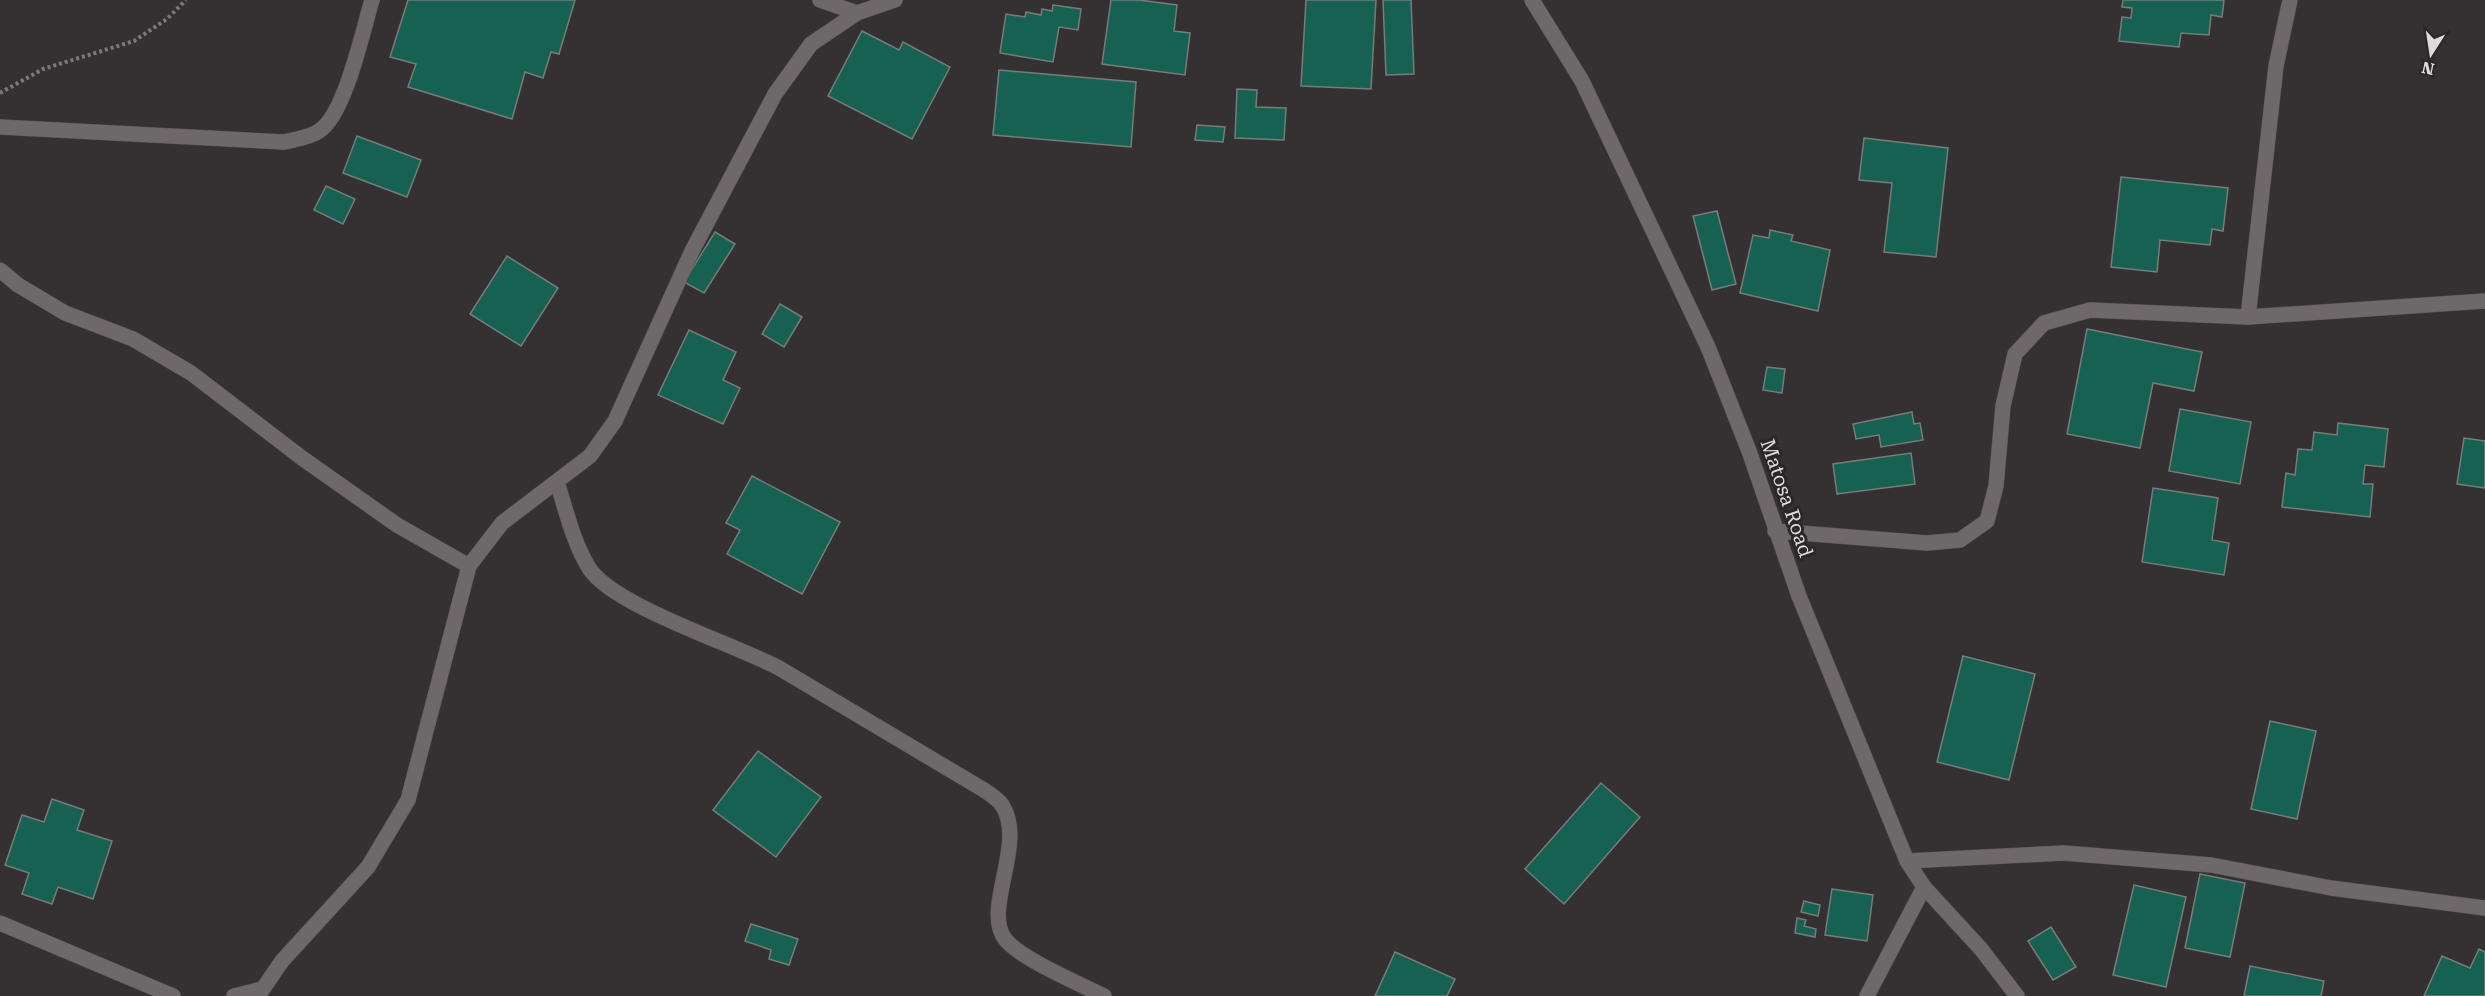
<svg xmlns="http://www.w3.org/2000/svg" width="2485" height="996" font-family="'Roboto Serif',serif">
<rect width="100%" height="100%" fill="#353132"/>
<!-- building -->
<g fill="#176152" stroke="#767c7a" stroke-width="1.5">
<polygon points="408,0 575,0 559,54 551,52 543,78 525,72 512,119 408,87 416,64 390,57"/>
<polygon points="1111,0 1139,0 1177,5 1174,31 1190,33 1185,75 1102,64"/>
<polygon points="1306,0 1376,0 1371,89 1301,86"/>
<polygon points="1383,0 1411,0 1414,74 1386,75"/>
<polygon points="2123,0 2224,0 2222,17 2211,15 2209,35 2181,33 2179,47 2119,41 2122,17 2131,18 2132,8 2122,7"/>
<polygon points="1053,5 1081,9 1078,30 1059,27 1053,62 1000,53 1006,14 1025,17 1026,12 1041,15 1042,9 1052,11"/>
<polygon points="862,31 899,50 903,42 950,67 912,139 828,96"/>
<polygon points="999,70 1136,82 1131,147 993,135"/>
<polygon points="1237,89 1257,90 1256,107 1286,108 1284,140 1235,138"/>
<polygon points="1197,125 1225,127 1223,142 1195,140"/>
<polygon points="357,136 421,160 407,197 343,173"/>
<polygon points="1864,138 1948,148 1936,257 1884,252 1892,183 1859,180"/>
<polygon points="2121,177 2228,188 2223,231 2212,229 2210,245 2160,240 2157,272 2111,267"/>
<polygon points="326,186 355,199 343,224 314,210"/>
<polygon points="1717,211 1736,284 1712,290 1693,216"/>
<polygon points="1770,230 1793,235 1791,241 1830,250 1818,311 1740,293 1753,235 1769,238"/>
<polygon points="715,232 735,244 704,293 684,282"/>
<polygon points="507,256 558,288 521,346 470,314"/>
<polygon points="780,304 802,317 784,347 762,334"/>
<polygon points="2087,329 2202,352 2194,391 2153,383 2140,448 2067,434"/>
<polygon points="689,330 736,352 723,380 740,388 723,424 658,395"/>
<polygon points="1767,367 1785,369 1782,393 1763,390"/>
<polygon points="2180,409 2251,422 2240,484 2169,471"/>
<polygon points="1912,412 1914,424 1920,423 1923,440 1881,447 1879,435 1856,439 1853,424"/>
<polygon points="2338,423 2388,429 2384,467 2365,465 2363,484 2373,484 2370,517 2282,507 2286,473 2295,475 2298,449 2312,450 2314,432 2337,435"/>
<polygon points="2464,438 2485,441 2485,488 2457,484"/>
<polygon points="1911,453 1915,484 1837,494 1833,464"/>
<polygon points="752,476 840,522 802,594 727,554 740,530 726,523"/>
<polygon points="2153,488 2218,498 2212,540 2229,543 2224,575 2142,562"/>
<polygon points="1963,656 2035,674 2009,780 1937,762"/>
<polygon points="2270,721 2316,731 2297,819 2251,809"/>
<polygon points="758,751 821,797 776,857 713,810"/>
<polygon points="1601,783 1640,817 1564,904 1525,869"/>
<polygon points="52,799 84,810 77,830 112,841 93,899 58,887 52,904 22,894 29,873 5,865 22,815 44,822"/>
<polygon points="2200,874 2245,883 2230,957 2185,948"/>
<polygon points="2134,885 2186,897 2166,987 2113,975"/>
<polygon points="1832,889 1873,895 1867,941 1825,935"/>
<polygon points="1804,901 1820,905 1818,916 1801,912"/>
<polygon points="1797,918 1806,920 1804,926 1816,929 1815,937 1795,933"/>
<polygon points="751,924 798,939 789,965 769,959 771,950 745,941"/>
<polygon points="2051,927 2076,967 2053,980 2028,941"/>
<polygon points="2479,949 2485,952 2485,996 2424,996 2442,956 2470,968"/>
<polygon points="1395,952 1455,979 1447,996 1375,996"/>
<polygon points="2250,966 2324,981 2321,996 2244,996"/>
</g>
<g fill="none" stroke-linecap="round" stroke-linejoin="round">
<!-- minor casing -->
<g stroke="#534f50" stroke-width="16">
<g id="minor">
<polyline points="820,0 857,13"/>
<path d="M0,127L284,142C295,139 309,138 319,131C345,115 363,30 372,0"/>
<polyline points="0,270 18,285 65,313 133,339 191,373 302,458 397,525 469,566"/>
<polyline points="2248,317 2276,66 2290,0"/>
<path d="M557,482C566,510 573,542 589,568C613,606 734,644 779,668L984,790C990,794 998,799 1002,805C1027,843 982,909 1005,939C1019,958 1080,984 1104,996"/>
<polyline points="1775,531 1927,543 1960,540 1987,521 1996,486 2003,406 2015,354 2044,323 2090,310 2248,317 2485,301"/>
<polyline points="1907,861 2064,853 2211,865 2331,888 2485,908"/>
<polyline points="0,923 173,996"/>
<polyline points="234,996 262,989"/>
<polyline points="258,996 282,961 368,867 408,800 469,566 502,523 590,456 615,421 692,251 775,94 811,44 857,13 895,0"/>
<polyline points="1867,996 1924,887"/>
</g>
</g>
<!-- tertiary casing -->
<g stroke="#534f50" stroke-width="16">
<polyline id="tertiary" points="1532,0 1582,81 1708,347 1749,451 1799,596 1907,861 1924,887 1981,949 2017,996"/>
</g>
<!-- path -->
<polyline stroke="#7d797a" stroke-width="4" stroke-dasharray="3 3" stroke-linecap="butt" points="0,93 43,69 134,41 167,19 186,0"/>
<!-- minor -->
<use href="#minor" stroke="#6e686a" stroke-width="15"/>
<!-- tertiary -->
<use href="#tertiary" stroke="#6e686a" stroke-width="15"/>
</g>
<g text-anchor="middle" stroke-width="6" stroke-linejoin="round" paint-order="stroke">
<!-- street labels -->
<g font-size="20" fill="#dedbdc" stroke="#2b2728">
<text transform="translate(1787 498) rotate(71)" y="7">Matosa Road</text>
</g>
</g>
<!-- north arrow -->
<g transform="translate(2431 54) rotate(192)" stroke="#2b2728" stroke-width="4.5" paint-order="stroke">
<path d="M0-4.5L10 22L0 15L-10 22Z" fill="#dedbdc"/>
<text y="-9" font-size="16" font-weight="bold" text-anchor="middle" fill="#dedbdc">N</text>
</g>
</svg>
